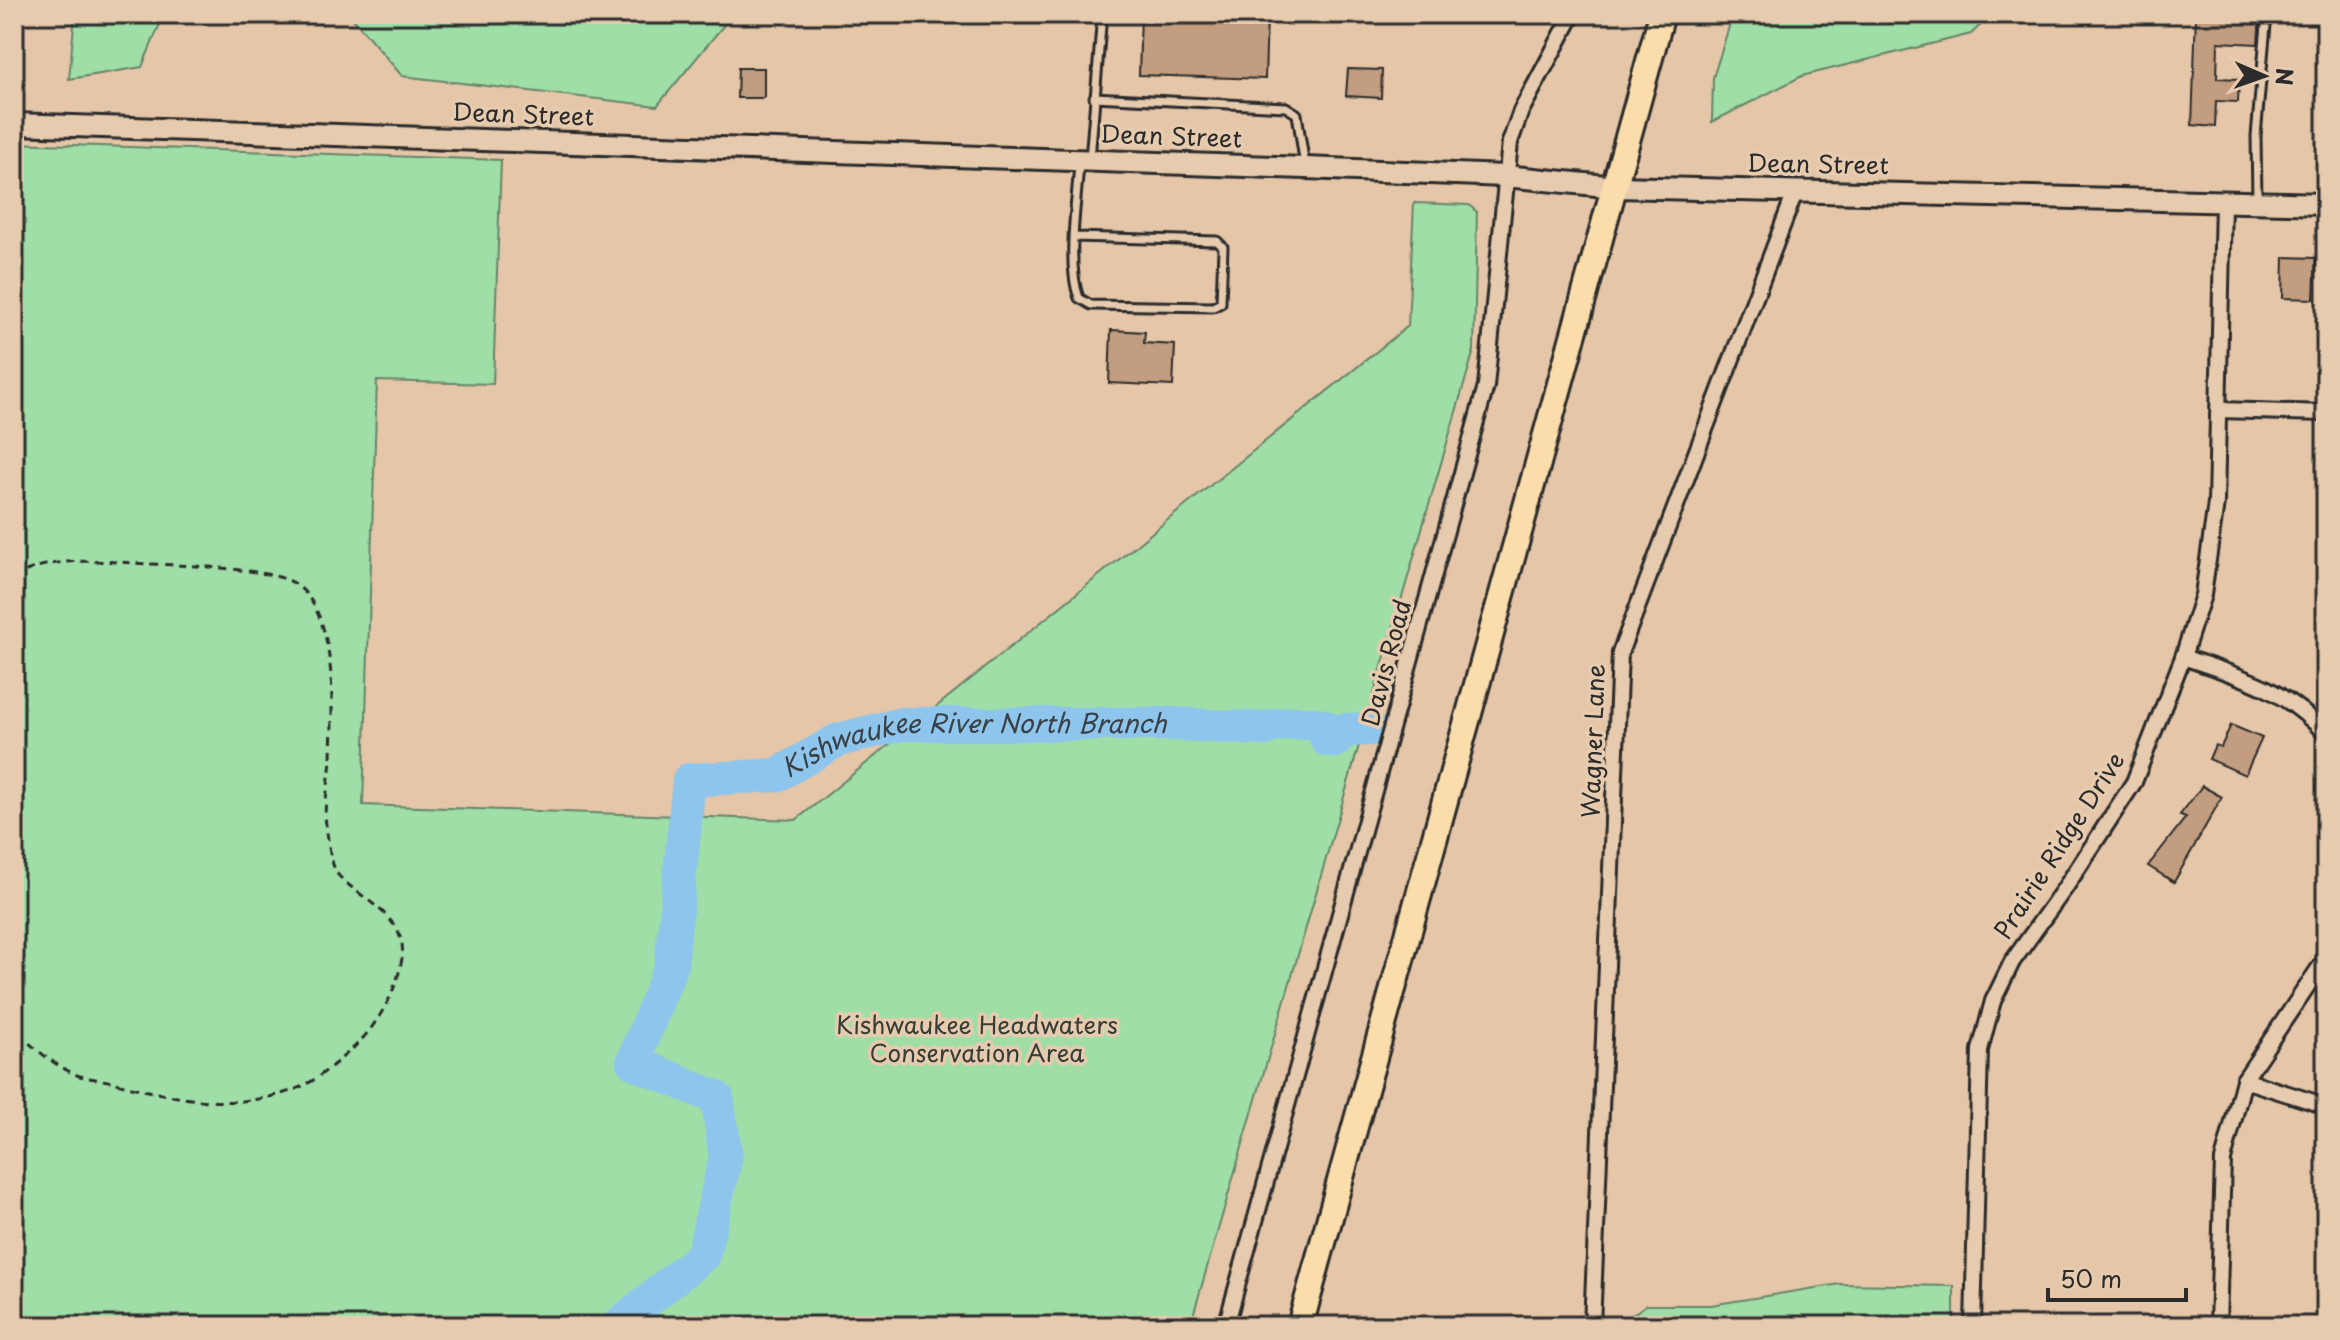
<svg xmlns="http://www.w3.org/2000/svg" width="2340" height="1340" font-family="'Playpen Sans',sans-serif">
<rect width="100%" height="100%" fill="#e5c6a8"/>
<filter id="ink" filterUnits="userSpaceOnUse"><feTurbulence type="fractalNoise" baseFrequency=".0125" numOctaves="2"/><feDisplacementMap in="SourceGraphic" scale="16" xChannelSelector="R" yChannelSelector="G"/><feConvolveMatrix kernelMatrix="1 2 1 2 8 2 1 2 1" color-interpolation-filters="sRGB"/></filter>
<g filter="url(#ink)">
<!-- green -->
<g fill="#9fdea7" stroke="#658469" stroke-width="2">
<polygon points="75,14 164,14 142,67 69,79"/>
<polygon points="349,14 733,14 657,106 402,76"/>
<polygon points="1733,14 1992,14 1971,34 1802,76 1712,122 1713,78"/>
<polygon points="14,143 501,160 493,384 377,381 363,805 796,820 1408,326 1414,203 1469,205 1477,212 1474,350 1190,1326 14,1326"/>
<polygon points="1840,1284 1954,1286 1954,1326 1616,1326 1646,1305 1711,1305"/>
</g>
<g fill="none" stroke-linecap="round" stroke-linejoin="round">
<!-- river -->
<path stroke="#8ec5ed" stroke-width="34" id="s1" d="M617,1326L703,1255L726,1156L717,1098L633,1062L671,966L689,780L777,775L838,740L902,724H1174L1265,729C1281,722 1312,720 1328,728L1327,740L1335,741L1345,730L1370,729"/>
</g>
<!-- building -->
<g fill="#c29d80" stroke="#2b2b2b" stroke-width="2">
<polygon points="1141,14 1267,14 1265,79 1139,75"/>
<polygon points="2196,14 2260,14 2258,44 2218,42 2217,78 2239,79 2238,102 2216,101 2215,127 2192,125"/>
<polygon points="738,68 764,68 764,98 737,98"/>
<polygon points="1348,69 1382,70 1381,98 1346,96"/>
<polygon points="2284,257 2316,258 2314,299 2283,298"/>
<polygon points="1111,330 1145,332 1144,343 1175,345 1173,386 1109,383"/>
<polygon points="2231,725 2262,738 2245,775 2209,759 2215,745 2221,747"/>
<polygon points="2202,786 2222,797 2174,882 2148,866 2186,817 2180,815"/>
</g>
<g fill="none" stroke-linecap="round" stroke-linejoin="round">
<!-- lane casing -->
<g stroke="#2b2b2b" stroke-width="13">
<g id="lane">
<polyline points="1094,97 1286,107 1297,114 1305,166"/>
<polyline points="1090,159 1102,14"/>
<polyline points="2257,199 2256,136 2267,14"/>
<path d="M1075,237L1217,241L1223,247L1221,303L1213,307L1091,305L1079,298C1066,263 1077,201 1079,163"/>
</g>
</g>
<!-- street casing -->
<g stroke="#2b2b2b" stroke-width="20">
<g id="street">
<polyline points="2219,410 2326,413"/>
<path d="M2183,657C2241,677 2283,687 2326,734"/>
<polyline points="2244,1080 2326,1106"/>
<polyline points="1226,1326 1486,386 1510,142 1521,111 1573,14"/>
<polyline points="1592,1326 1620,653 1796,190"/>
<polyline points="1973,1326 1980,1050 1993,1001 2012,962 2065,888 2134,782 2183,657 2203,595 2216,503 2223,203"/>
<polyline points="2218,1326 2223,1160 2244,1080 2326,958"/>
</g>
</g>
<!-- secondary casing -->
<g stroke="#2b2b2b" stroke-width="26">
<polyline id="secondary" points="14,124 1305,168 1505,176 1616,187 2326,204"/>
</g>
<!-- primary casing -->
<g stroke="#2b2b2b" stroke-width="30">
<polyline id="primary" points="1300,1326 1662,14"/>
</g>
<!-- path -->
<path stroke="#2b2b2b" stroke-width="3" stroke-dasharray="8 6" stroke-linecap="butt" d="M14,579C41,554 114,562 149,564C179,565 276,568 297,585C339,618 332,711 331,758C330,780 323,803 326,825C328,838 330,866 339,876C362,900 408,918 402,958C397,993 375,1029 350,1051C334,1064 315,1082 296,1089C232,1113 175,1098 112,1082C101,1079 88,1079 77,1075C53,1065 32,1046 14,1029"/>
<!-- lane -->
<use href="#lane" stroke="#e6cbae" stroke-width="7"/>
<!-- street -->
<use href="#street" stroke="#e6cbae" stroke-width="14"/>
<!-- secondary -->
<use href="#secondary" stroke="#e6cbae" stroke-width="20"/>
<!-- primary -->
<use href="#primary" stroke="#faddab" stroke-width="24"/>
</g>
</g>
<g text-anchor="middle" stroke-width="7" stroke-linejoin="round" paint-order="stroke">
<!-- street labels -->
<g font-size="24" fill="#2b2b2b" stroke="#e6cbae">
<text transform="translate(523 115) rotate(2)" y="8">Dean Street</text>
<text transform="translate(1171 137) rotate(2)" y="8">Dean Street</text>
<text transform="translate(1818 165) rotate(1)" y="8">Dean Street</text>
<text transform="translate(1387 663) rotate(-75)" y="8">Davis Road</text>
<text transform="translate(1594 741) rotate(-88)" y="8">Wagner Lane</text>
<text transform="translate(2060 846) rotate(-57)" y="8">Prairie Ridge Drive</text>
</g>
<!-- park labels -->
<g font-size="24" fill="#373d37" stroke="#e6cbae">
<text x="977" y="1034">Kishwaukee Headwaters<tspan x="977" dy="28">Conservation Area</tspan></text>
</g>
<!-- water labels -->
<g font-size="26" font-style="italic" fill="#3a4248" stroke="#e6cbae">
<text dy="9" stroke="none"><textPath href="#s1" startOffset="946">Kishwaukee River North Branch</textPath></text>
</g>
</g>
<!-- margin -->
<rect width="2340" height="1340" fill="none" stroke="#e6cbae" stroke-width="48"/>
<rect x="24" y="24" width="2292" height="1292" fill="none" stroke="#2b2b2b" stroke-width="3" filter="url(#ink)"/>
<!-- north arrow -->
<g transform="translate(2264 76) rotate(92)" stroke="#e6cbae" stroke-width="6" paint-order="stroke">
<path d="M0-6L14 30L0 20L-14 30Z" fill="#2b2b2b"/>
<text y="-12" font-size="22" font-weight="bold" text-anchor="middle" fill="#2b2b2b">N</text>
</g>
<!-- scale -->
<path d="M2048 1288v12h138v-12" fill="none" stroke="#2b2b2b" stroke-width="4"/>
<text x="2060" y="1288" font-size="24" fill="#2b2b2b" stroke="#e6cbae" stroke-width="6" paint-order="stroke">50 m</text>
</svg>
